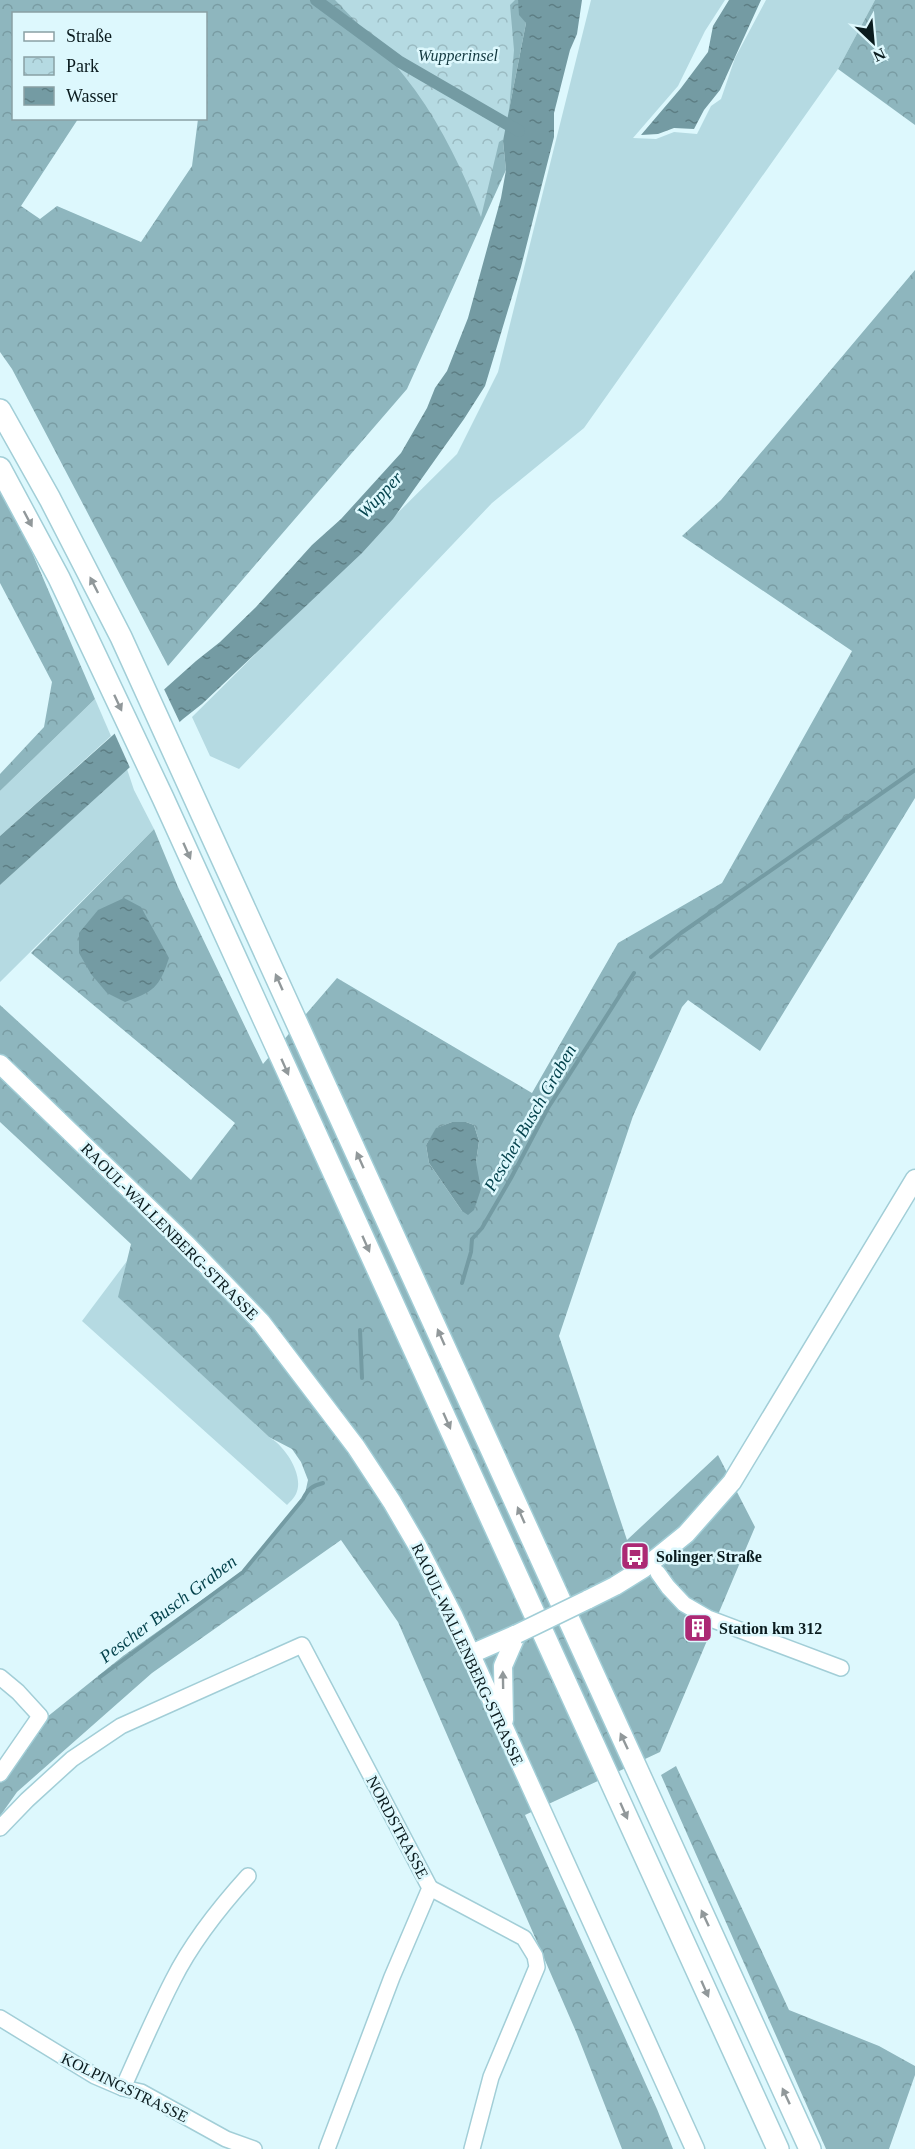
<svg xmlns="http://www.w3.org/2000/svg" width="915" height="2149" font-family="'Times New Roman',serif">
<defs>
<pattern id="forest-crowns" width="20" height="18" patternUnits="userSpaceOnUse" patternTransform="scale(1.5)"><rect width="20" height="18" fill="#8eb6be"/><path d="M2 6a3 3 0 1 1 6 0M12 15a3 3 0 1 1 6 0" fill="none" stroke="#799ca3"/></pattern>
<pattern id="park-crowns" width="20" height="18" patternUnits="userSpaceOnUse" patternTransform="scale(1.5)"><rect width="20" height="18" fill="#b5dae2"/><path d="M2 6a3 3 0 1 1 6 0M12 15a3 3 0 1 1 6 0" fill="none" stroke="#9abac1"/></pattern>
<pattern id="water-ripples" width="26" height="14" patternUnits="userSpaceOnUse" patternTransform="scale(1.5)"><rect width="26" height="14" fill="#749ba3"/><path d="M2 4q2-2 4 0t4 0M15 11q2-2 4 0t4 0" fill="none" stroke="#5d7e84"/></pattern>
</defs>
<rect width="100%" height="100%" fill="#ddf8fd"/>
<!-- grass -->
<g fill="#b5dae2">
<polygon points="591,0 725,0 705,31 678,86 633,138 656,139 674,132 697,134 711,106 721,99 735,58 766,0 875,0 838,69 584,428 492,503 239,769 210,756 192,717 457,454 498,372"/>
<polygon points="95,699 111,736 0,836 0,791"/>
<polygon points="127,769 134,790 154,829 0,982 0,885"/>
<path d="M127,1261L119,1297L269,1437C284,1445 305,1475 296,1494C294,1498 290,1502 287,1505L82,1321Z"/>
</g>
<!-- forest -->
<g fill="url(#forest-crowns)" fill-rule="evenodd">
<path d="M0,0H518L526,23L503,141L506,170L407,389L168,666L12,369L0,352ZM14,14H206V118L198,119L192,166L141,242L57,206L40,219L21,206L78,119L14,118Z"/>
<polygon points="875,0 915,0 915,125 838,69"/>
<path d="M915,270V798L760,1051L688,1000L682,1007L633,1116L559,1336L627,1540L718,1455L755,1527L660,1752L525,1815L657,2109L673,2149H622L577,2034L398,1622L341,1540L152,1673L17,1792L0,1816V1783L47,1717L123,1656L246,1569L304,1498L308,1480L301,1462L292,1449L269,1437L118,1297L131,1244L0,1122V1005L191,1180L235,1123L31,953L154,829L178,887L263,1064L337,978L532,1093L618,943L722,883L852,651L682,536L721,500ZM452,1122H466L474,1125L479,1141L476,1162L462,1211L429,1163L426,1145L437,1128Z"/>
<polygon points="0,489 19,522 95,699 0,791 0,774 44,727 52,682 0,583"/>
<polygon points="676,1766 789,2010 879,2046 915,2066 915,2075 889,2149 826,2149 661,1775"/>
</g>
<!-- park -->
<path fill="url(#park-crowns)" d="M335,0H515L510,5L514,50L507,137L499,142L481,217C464,173 443,129 415,90C392,58 363,29 335,0Z"/>
<!-- water -->
<g fill="url(#water-ripples)">
<polygon points="518,0 582,0 577,34 570,50 554,113 554,137 521,267 485,386 464,419 393,519 362,553 202,704 183,719 0,885 0,836 196,661 220,642 256,607 312,545 341,519 401,453 427,408 435,388 447,371 468,318 501,198 506,170 503,141 526,23 519,15"/>
<polygon points="729,0 761,0 720,90 704,110 694,129 674,128 658,134 641,135 681,88 708,52 713,26"/>
<path d="M124,898L141,907L169,958C159,988 154,991 125,1002L107,993L91,974L79,953V933L98,910Z"/>
<polygon points="452,1122 466,1122 474,1125 479,1141 476,1162 481,1189 474,1210 468,1215 462,1211 429,1163 426,1145 436,1128"/>
</g>
<!-- pier -->
<polygon fill="#ddf8fd" points="163,687 181,725 131,770 113,730"/>
<g fill="none" stroke-linecap="round" stroke-linejoin="round">
<!-- stream -->
<g stroke="#749ba3" stroke-width="4">
<polyline points="651,957 681,933 915,770"/>
<polyline points="462,1283 471,1252 472,1239 482,1228 511,1178 548,1108 634,973"/>
<polyline points="360,1330 362,1378"/>
<path d="M100,1677L243,1572L303,1499C308,1489 312,1486 323,1483"/>
</g>
<!-- canal -->
<polyline stroke="#749ba3" stroke-width="12" points="316,0 400,62 519,131"/>
<!-- minor casing -->
<g stroke="#a2ced7" stroke-width="18">
<g id="minor">
<polyline points="658,1573 668,1587 684,1604 708,1618 841,1668"/>
<polyline points="0,1677 18,1692 40,1716 0,1774"/>
<polyline points="0,1828 27,1800 72,1759 121,1726 302,1645 430,1888 392,1977 327,2149"/>
<polyline points="430,1888 524,1938 535,1956 537,1967 491,2077 472,2149"/>
<polyline points="0,2018 95,2076 123,2088 141,2092 226,2139 254,2149"/>
<path d="M123,2088C139,2052 155,2015 173,1980C192,1942 219,1908 248,1876"/>
</g>
</g>
<!-- major casing -->
<g stroke="#a2ced7" stroke-width="21">
<g id="major">
<polyline points="0,1064 187,1245 261,1322 356,1447 392,1502 417,1545 453,1615 695,2149"/>
<polyline points="587,1600 615,1586 644,1568 686,1534 732,1482 915,1179"/>
<polyline points="471,1654 517,1634"/>
<polyline points="504,1720 503,1666 517,1634"/>
</g>
</g>
<!-- highway casing -->
<g stroke="#a2ced7" stroke-width="24">
<g id="highway">
<polyline points="0,410 50,499 121,637 810,2149"/>
<polyline points="0,468 59,578 163,798 778,2149"/>
</g>
</g>
<!-- minor -->
<use href="#minor" stroke="#fff" stroke-width="15"/>
<!-- major -->
<use href="#major" stroke="#fff" stroke-width="18"/>
<!-- highway -->
<use href="#highway" stroke="#fff" stroke-width="21"/>
<!-- major-bridge casing -->
<g stroke="#a2ced7" stroke-width="21" stroke-linecap="butt">
<polyline id="major-bridge" points="517,1634 587,1600"/>
</g>
<!-- major-bridge -->
<use href="#major-bridge" stroke="#fff" stroke-width="18"/>
</g>
<!-- one-way arrows -->
<defs><path id="oneway-solid" d="M-6-.8H1V-3.2L6.5 0L1 3.2V.8H-6Z" transform="scale(1.5)"/></defs>
<g fill="#91989a">
<use href="#oneway-solid" transform="translate(28 519) rotate(62)"/>
<use href="#oneway-solid" transform="translate(94 585) rotate(-117)"/>
<use href="#oneway-solid" transform="translate(118 703) rotate(65)"/>
<use href="#oneway-solid" transform="translate(187 851) rotate(66)"/>
<use href="#oneway-solid" transform="translate(279 982) rotate(-114)"/>
<use href="#oneway-solid" transform="translate(285 1067) rotate(66)"/>
<use href="#oneway-solid" transform="translate(360 1160) rotate(-114)"/>
<use href="#oneway-solid" transform="translate(366 1244) rotate(66)"/>
<use href="#oneway-solid" transform="translate(441 1337) rotate(-114)"/>
<use href="#oneway-solid" transform="translate(447 1421) rotate(66)"/>
<use href="#oneway-solid" transform="translate(521 1515) rotate(-114)"/>
<use href="#oneway-solid" transform="translate(503 1680) rotate(-91)"/>
<use href="#oneway-solid" transform="translate(624 1741) rotate(-115)"/>
<use href="#oneway-solid" transform="translate(624 1811) rotate(66)"/>
<use href="#oneway-solid" transform="translate(705 1918) rotate(-115)"/>
<use href="#oneway-solid" transform="translate(705 1989) rotate(66)"/>
<use href="#oneway-solid" transform="translate(786 2096) rotate(-115)"/>
</g>
<!-- icons -->
<defs>
<g id="bus-square" transform="scale(1.5)"><rect x="-9" y="-9" width="18" height="18" rx="4" fill="#ac2974" stroke="#ddf8fd"/><path d="M-5-6H5V4H4V6H2V4H-2V6H-4V4H-5ZM-3.5-4V0h7V-4ZM-3.5 1.2v1.5H-2V1.2ZM2 1.2v1.5H3.5V1.2Z" fill="#fff"/></g>
<g id="building-square" transform="scale(1.5)"><rect x="-9" y="-9" width="18" height="18" rx="4" fill="#ac2974" stroke="#ddf8fd"/><path d="M-4-6H4V6H1V3H-1V6H-4ZM-2.5-4.3h1.7v1.8h-1.7ZM.8-4.3h1.7v1.8H.8ZM-2.5-1h1.7V.8h-1.7ZM.8-1h1.7V.8H.8Z" fill="#fff"/></g>
</defs>
<g fill-rule="evenodd">
<use href="#bus-square" x="635" y="1556"/>
<use href="#building-square" x="698" y="1628"/>
</g>
<g text-anchor="middle" stroke-width="5" stroke-linejoin="round" paint-order="stroke">
<!-- park labels -->
<g font-size="16" font-style="italic" fill="#133940" stroke="#ddf8fd">
<text x="458" y="61">Wupperinsel</text>
</g>
<!-- street labels -->
<g font-size="16" fill="#0a1b1e" stroke="#ddf8fd">
<text transform="translate(170 1231) rotate(45)" y="6">RAOUL-WALLENBERG-STRASSE</text>
<text transform="translate(468 1654) rotate(65)" y="6">RAOUL-WALLENBERG-STRASSE</text>
<text transform="translate(398 1827) rotate(62)" y="6">NORDSTRASSE</text>
<text transform="translate(125 2087) rotate(26)" y="6">KOLPINGSTRASSE</text>
</g>
<!-- poi labels -->
<g font-size="16" font-weight="bold" fill="#0a1b1e" stroke="#ddf8fd" text-anchor="start">
<text x="656" y="1562">Solinger Straße</text>
<text x="719" y="1634">Station km 312</text>
</g>
<!-- water labels -->
<g font-size="18" font-style="italic" fill="#05434d" stroke="#ddf8fd">
<text transform="translate(380 495) rotate(-47)" y="6">Wupper</text>
<text transform="translate(530 1118) rotate(-60)" y="6">Pescher Busch Graben</text>
<text transform="translate(168 1609) rotate(-37)" y="6">Pescher Busch Graben</text>
</g>
</g>
<!-- legend -->
<rect x="12" y="12" width="195" height="108" fill="#ddf8fd" stroke="#89a0a4" stroke-width="1.5"/>
<rect x="24" y="32" width="30" height="9" fill="#ffffff" stroke="#89a0a4" stroke-width="1.5"/>
<text x="66" y="42" font-size="18" fill="#0a1b1e">Straße</text>
<rect x="24" y="57" width="30" height="18" fill="url(#park-crowns)" stroke="#89a0a4" stroke-width="1.5"/>
<text x="66" y="72" font-size="18" fill="#0a1b1e">Park</text>
<rect x="24" y="87" width="30" height="18" fill="url(#water-ripples)" stroke="#89a0a4" stroke-width="1.5"/>
<text x="66" y="102" font-size="18" fill="#0a1b1e">Wasser</text>
<!-- north arrow -->
<g transform="translate(873 42) rotate(154)" stroke="#ddf8fd" stroke-width="4.5" paint-order="stroke">
<path d="M0-4.5L10 22L0 15L-10 22Z" fill="#0a1b1e"/>
<text y="-9" font-size="16" font-weight="bold" text-anchor="middle" fill="#0a1b1e">N</text>
</g>
</svg>
